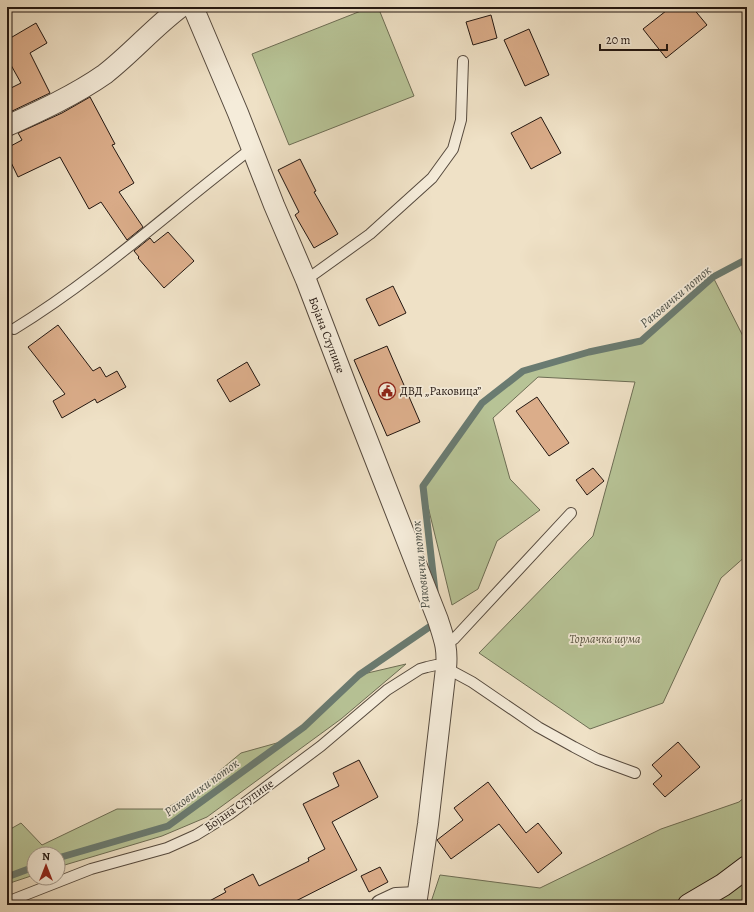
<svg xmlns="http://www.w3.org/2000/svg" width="754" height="912" font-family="Alegreya,serif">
<rect width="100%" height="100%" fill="#efe1c6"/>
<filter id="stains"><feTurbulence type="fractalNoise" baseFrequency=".005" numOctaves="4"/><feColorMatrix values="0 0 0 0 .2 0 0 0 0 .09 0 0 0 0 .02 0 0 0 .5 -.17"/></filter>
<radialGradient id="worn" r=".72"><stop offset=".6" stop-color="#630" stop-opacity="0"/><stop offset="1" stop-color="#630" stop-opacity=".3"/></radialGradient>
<!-- green -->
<g fill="#b7c396" stroke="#6d6d54">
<polygon points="371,7 378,7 414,96 289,145 252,54"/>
<polygon points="713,277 747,344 747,555 721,578 663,703 590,729 479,653 593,536 635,382 538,377 493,418 510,479 540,510 497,541 478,589 452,605 423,486 482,403 523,371 589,352 641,341"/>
<polygon points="406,664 341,719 207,817 162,836 58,867 58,854 34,854 34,875 7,884 7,831 21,823 42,845 117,809 165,809 193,793 241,753 284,741 304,727 359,675"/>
<polygon points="747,795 747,905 430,905 440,875 540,888 661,829 739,802"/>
</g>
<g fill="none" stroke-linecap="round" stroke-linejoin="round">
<!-- stream -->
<g stroke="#6a7b71" stroke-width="7">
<polyline points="435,591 423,486 482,403 523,371 589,352 641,341 713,277 747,259"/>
<polyline points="58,858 168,826 304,727 359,675 438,621"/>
<polyline points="7,877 34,867"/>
</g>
</g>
<!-- building -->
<g fill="#dbad8a" stroke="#231711">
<polygon points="671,7 692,7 707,25 666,58 643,29"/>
<polygon points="491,15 497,38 473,45 466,22"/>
<polygon points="36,23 47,43 30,53 50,93 8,113 7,90 21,83 7,58 7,40"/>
<polygon points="529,29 549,75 525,86 504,40"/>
<polygon points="90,97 115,144 112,145 134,183 119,192 143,227 127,240 101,202 89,209 60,157 18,177 7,154 7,148 22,140 18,133 62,113"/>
<polygon points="541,117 561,153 531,169 511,133"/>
<polygon points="300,159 316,191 314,192 338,234 314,248 295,215 299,212 278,170"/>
<polygon points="168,232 194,261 164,288 138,258 139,257 134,251 150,238 154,243"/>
<polygon points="393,286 406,313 379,326 366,299"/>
<polygon points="58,325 93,371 100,367 106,377 117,371 126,387 97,403 95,399 62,418 53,401 65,394 28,347"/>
<polygon points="387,346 420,422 387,436 354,360"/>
<polygon points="247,362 260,385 230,402 217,380"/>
<polygon points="537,397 569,443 549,456 516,411"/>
<polygon points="593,468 604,481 587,495 576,480"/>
<polygon points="678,742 700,767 665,797 653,784 662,776 652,765"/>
<polygon points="359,760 378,797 332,822 357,870 288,905 202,905 226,892 224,889 253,874 259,886 309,861 308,858 325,849 303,804 339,786 333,773"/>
<polygon points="488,782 526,833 538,823 562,853 538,873 499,824 451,859 437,840 463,820 454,808"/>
<polygon points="380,867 388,882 369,892 361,876"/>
</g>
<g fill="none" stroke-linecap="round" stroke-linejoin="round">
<!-- service casing -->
<g stroke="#564a3e" stroke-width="12">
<g id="service">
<polyline points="306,280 370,234 432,178 453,149 461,120 463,61"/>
<path d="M14,329C99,277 172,209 251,149"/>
<polyline points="446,644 454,639 571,513"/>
<polyline points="7,902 91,869 167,848 196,835 230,814 321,746 387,690 420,669 427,667 436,665 446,668 472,682 538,727 574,747 597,759 635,773"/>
</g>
</g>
<!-- minor casing -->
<g stroke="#564a3e" stroke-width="22">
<g id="minor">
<path d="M193,7L238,113L274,205L306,280L353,403L438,620C444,639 448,648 446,668L428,824L416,905"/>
<path d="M7,126C40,111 75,95 105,74C132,53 154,27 181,7"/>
<polyline points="381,905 396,898 417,897"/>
</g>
</g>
<!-- secondary casing -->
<g stroke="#231711" stroke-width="24">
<polyline id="secondary" points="689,905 723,885 747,867"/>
</g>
<!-- service -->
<use href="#service" stroke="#f5ecda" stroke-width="10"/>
<!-- minor -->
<use href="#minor" stroke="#f5ecda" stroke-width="20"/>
<!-- secondary -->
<use href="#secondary" stroke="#f5ecda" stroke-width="22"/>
</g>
<!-- icons -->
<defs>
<g id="civic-ring" transform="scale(0.9)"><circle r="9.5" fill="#f5ecda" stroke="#8f2418" stroke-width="1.5"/><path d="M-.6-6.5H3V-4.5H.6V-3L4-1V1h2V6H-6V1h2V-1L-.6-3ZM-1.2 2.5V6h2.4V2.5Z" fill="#8f2418"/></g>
</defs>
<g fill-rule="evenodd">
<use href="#civic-ring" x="387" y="391"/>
</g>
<g text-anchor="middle" stroke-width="3.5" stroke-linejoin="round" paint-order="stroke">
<!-- street labels -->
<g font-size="12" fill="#231711" stroke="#f5ecda">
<text transform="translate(327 335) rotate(69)" y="4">Бојана Ступице</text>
<text transform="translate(239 805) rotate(-35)" y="4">Бојана Ступице</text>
</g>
<!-- poi labels -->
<g font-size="12" fill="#231711" stroke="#f5ecda" text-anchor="start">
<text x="400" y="395">ДВД „Раковица”</text>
</g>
<!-- park labels -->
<g font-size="12" font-style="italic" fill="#575340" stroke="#f5ecda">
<text x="605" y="643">Торлачка шума</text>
</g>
<!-- water labels -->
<g font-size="13" font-style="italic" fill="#4d5149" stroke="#f5ecda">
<text transform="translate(675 296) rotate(-40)" y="5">Раковички поток</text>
<text transform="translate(420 565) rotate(-96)" y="5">Раковички поток</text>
<text transform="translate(201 787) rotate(-36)" y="5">Раковички поток</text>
</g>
</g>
<!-- margin -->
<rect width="754" height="912" fill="none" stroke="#efe1c6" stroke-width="24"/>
<rect x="8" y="8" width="738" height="896" fill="none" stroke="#231711" stroke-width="2"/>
<rect x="12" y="12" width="730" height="888" fill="none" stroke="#231711"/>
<!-- north arrow -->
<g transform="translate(46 866)"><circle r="19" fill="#f5ecda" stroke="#a1978a"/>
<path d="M0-3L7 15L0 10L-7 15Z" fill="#8f2418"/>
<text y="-6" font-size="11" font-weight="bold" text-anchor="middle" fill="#231711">N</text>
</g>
<!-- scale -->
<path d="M600 44v6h67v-6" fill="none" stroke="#231711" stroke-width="2"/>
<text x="606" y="44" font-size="12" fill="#231711" stroke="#f5ecda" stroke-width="3" paint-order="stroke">20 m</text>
<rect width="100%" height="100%" filter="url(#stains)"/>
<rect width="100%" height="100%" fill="url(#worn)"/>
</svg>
